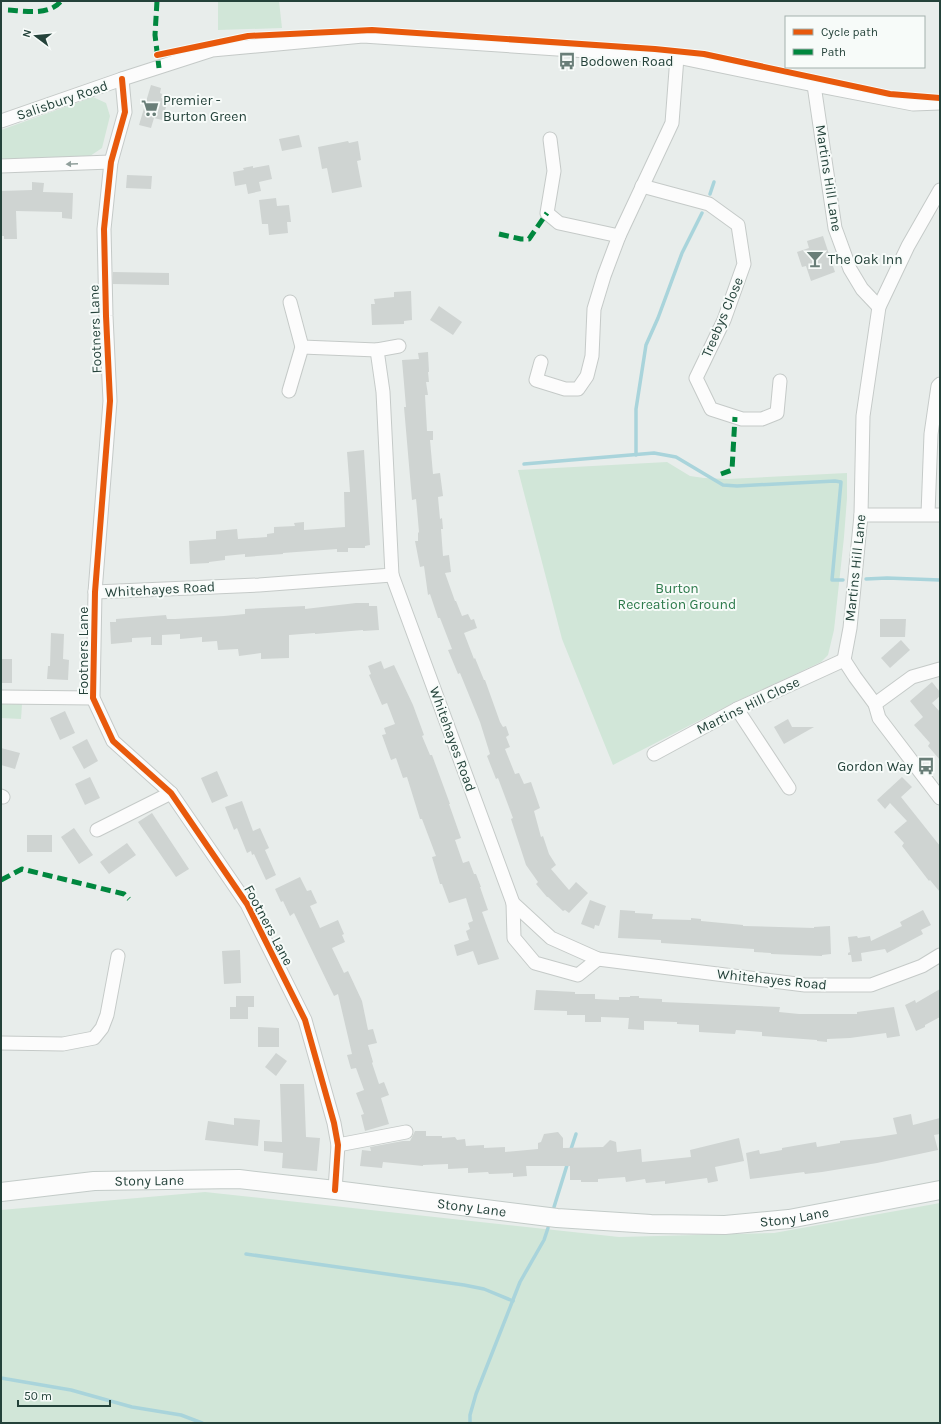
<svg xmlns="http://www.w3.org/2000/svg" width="941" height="1424" font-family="Karla,sans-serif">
<rect width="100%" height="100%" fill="#e8edeb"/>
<!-- green -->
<g fill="#d1e6d8">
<polygon points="218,1 279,1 282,28 218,30"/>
<polygon points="93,97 106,103 110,116 102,148 90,156 1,160 1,130"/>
<polygon points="667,462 690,476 704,478 728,479 847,473 847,498 844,537 834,630 828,655 821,662 733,703 613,765 562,639 518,470"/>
<polygon points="23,690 21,719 1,718 1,692"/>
<polygon points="205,1192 619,1237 774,1233 940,1203 940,1423 1,1423 1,1210"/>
</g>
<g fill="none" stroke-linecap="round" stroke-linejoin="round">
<!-- stream -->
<g stroke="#a9d4db" stroke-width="3.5">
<polyline points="710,194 714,182"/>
<polyline points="636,455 636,409 646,345 658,318 682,253 702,213"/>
<polyline points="524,464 654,453 676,457 723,485 737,486 835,481 841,482 832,580 843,580"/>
<polyline points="866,579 887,578 940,580"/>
<polyline points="570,1152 576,1134"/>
<polyline points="554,1207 568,1162"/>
<polyline points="246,1254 464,1285 484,1289 513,1301"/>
<polyline points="1,1378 71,1390 132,1407 181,1415 202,1423"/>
<polyline points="470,1423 470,1415 476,1394 520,1282 544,1240 548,1228"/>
</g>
</g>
<!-- building -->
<g fill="#cfd4d2">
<polygon points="151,85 161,88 160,93 162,94 161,98 165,99 163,106 166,107 162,120 154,118 151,128 139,125"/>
<polygon points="299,135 302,147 282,151 279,139"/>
<polygon points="348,141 349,143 358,141 361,160 357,161 362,187 332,193 327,168 322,169 318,147"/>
<polygon points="269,165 272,179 259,182 261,191 248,194 246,184 235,186 233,172 244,170 243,168 253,166 253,168"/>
<polygon points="127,175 152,176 151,189 126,188"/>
<polygon points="32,182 44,183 43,192 73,193 72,219 62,218 62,212 16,211 17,239 4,239 4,236 1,236 1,191 32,190"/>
<polygon points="276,198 277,206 289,205 291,222 287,222 288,233 269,235 268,224 262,224 259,200"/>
<polygon points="823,236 835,272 811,281 806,266 802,267 797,252 809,248 807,241"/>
<polygon points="113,272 169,273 169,285 113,284"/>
<polygon points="411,291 412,320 404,321 404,324 372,325 371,304 375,304 374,299 394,297 394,292"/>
<polygon points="439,306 462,322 453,335 430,320"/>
<polygon points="428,352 429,372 428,372 429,382 426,382 428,395 425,395 427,431 433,431 433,440 430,440 433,474 440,473 443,496 438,497 440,519 442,518 443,529 441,529 443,556 449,555 451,572 445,573 455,601 456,601 462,616 468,614 471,620 474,619 477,628 464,633 474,659 475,658 484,680 485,680 500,722 503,727 506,726 509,735 506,737 510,747 505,749 515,774 519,773 524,784 531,782 540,808 534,811 541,837 543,836 549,854 556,865 551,869 569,890 576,882 588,893 569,913 565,910 563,911 548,897 547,897 536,884 538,882 526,865 511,819 513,818 498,778 496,779 487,756 490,754 480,722 460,673 458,674 448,650 452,649 440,618 438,618 430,594 428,595 424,566 420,567 415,541 418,541 418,533 419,532 417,509 416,499 412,500 404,407 406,407 402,360 419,359 418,353"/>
<polygon points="364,450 370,545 365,546 365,548 348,548 348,552 337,552 337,549 283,553 283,554 245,557 245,554 225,556 225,560 209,562 209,563 190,564 189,541 216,539 216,531 237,529 238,539 267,537 267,534 274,533 274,527 295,526 294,523 304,522 304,530 345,527 344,492 350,492 347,452"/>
<polygon points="356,603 369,603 369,606 377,606 379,630 363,631 363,630 315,634 315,633 289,635 289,658 261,659 261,653 239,656 238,649 218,650 217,641 202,642 202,637 180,639 180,634 162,635 162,645 151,645 151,637 132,638 132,642 111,644 110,622 116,622 116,619 166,615 167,619 175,619 224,616 245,614 245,609 305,606 305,609"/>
<polygon points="880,619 906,619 905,637 880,637"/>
<polygon points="51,633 64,634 63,659 69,660 68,680 47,679 48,666 50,666"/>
<polygon points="901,640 910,650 890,668 881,658"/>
<rect x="1" y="659" width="11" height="24"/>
<polygon points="381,661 384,669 394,665 413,705 424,735 422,736 430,755 432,755 450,804 449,804 461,838 455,840 463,863 469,861 474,874 476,874 481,887 480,887 488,910 482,912 499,959 478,965 473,951 457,956 454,945 469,940 466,931 470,929 468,923 473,921 466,898 449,903 442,884 440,884 432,857 436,856 422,819 420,819 407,777 403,778 396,758 391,760 382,735 386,734 384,728 395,724 387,703 382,705 369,675 371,674 368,666"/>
<polygon points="932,682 940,692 940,696 932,703 940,712 940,760 928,746 930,743 914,725 923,717 910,701"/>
<polygon points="65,711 75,733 60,740 50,718"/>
<polygon points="788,719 792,727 814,727 784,744 774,727"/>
<polygon points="87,739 98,761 84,769 72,747"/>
<polygon points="1,748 20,753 15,769 1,765"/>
<polygon points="217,771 228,796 212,803 201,778"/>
<polygon points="90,777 100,798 85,805 75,784"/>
<polygon points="902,777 912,787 901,797 940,846 940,892 930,880 929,881 902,846 904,843 894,832 907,821 890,803 885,809 877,800"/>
<polygon points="242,801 253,831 260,828 269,848 265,850 276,875 266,880 254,854 252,855 251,851 247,853 237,828 234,830 225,807"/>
<polygon points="152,813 189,869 176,877 138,822"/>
<polygon points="74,828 93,855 79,864 61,837"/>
<rect x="27" y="835" width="25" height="17"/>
<polygon points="127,843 136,855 109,874 100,862"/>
<polygon points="300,877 307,891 311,890 317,903 310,906 320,928 338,920 344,934 342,935 345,942 332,948 344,973 348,971 362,1001 368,1030 373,1029 377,1043 368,1045 373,1062 372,1063 379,1084 384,1082 389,1095 381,1098 389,1124 365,1131 361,1115 364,1114 356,1093 364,1090 356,1068 351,1069 347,1055 352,1054 338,994 334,996 294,913 290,916 283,901 281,902 275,889"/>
<polygon points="590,900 606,906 599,926 595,925 594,929 581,924"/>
<polygon points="620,910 635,911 635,913 653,914 652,919 691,920 691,918 701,919 701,921 743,925 743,926 814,928 814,927 830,926 831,954 822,955 822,956 771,954 771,953 754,952 754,949 661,943 661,940 618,938"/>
<polygon points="923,910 931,925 921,930 923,934 887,953 885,949 861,953 862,961 852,962 851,955 848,955 848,953 850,952 848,937 857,936 858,938 870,936 871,941 902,926 900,922"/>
<polygon points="240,950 241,983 224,984 222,951"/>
<polygon points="940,989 940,1017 925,1025 925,1027 916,1031 905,1005 915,1000 916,1003"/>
<polygon points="536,990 575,992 575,994 595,994 595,999 619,1000 619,997 630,997 630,996 639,996 639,998 662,999 662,1002 780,1007 779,1012 799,1014 857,1014 857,1012 894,1007 900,1036 887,1038 886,1033 850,1038 827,1039 827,1042 817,1041 817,1040 762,1036 762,1032 736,1030 735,1034 699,1032 699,1025 677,1024 677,1022 644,1021 644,1030 628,1029 629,1018 601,1017 601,1022 585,1022 585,1015 567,1015 567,1011 534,1010"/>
<polygon points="236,996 254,996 254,1007 248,1007 248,1019 230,1019 230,1007 236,1007"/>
<polygon points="258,1027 279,1028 279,1047 258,1047"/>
<polygon points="276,1053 287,1061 276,1076 265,1067"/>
<polygon points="280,1084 304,1084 306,1137 320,1138 317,1171 282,1168 283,1153 264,1151 264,1141 282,1142"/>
<polygon points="911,1114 913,1125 940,1118 940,1134 934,1135 938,1150 877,1163 822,1172 805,1174 804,1172 750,1179 746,1153 759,1150 760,1154 782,1150 782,1148 816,1142 817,1147 840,1143 840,1141 878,1137 897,1134 893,1118"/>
<polygon points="234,1118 260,1120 258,1146 205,1140 208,1121 234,1125"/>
<polygon points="415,1131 426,1131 426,1136 442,1136 442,1138 455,1137 457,1140 465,1139 466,1146 484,1145 484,1148 505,1147 505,1152 538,1149 538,1143 541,1142 544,1134 558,1132 563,1138 563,1148 603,1147 610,1140 616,1142 617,1152 641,1149 642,1162 691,1157 690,1150 739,1138 744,1161 715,1167 718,1181 708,1183 707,1178 665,1184 665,1181 646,1183 645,1179 626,1182 625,1177 598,1179 598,1182 581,1182 581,1180 570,1180 570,1166 526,1166 527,1176 513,1177 513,1173 489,1174 488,1172 468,1173 468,1168 448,1169 448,1164 423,1165 423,1166 383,1162 382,1168 360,1166 362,1150 371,1151 370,1147 403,1141 410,1141"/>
</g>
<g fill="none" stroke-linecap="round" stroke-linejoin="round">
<!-- street casing -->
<g stroke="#c5cac8" stroke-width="15">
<g id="street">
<polyline points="122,79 125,112 111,162 104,229 106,316 110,401 95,592 93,698 113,741 171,793 247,904 305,1020 334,1123 338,1145 335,1190"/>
<polyline points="814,85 835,228 850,269 862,289 879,307"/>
<polyline points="1,121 122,79 212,50 363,36 677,57 814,85 913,104 940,103"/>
<polyline points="550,139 554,171 547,213 559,223 619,236"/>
<polyline points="1,166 111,162"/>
<polyline points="642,186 709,204 738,225 744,264 724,320 696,378 711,409 742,419 762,419 777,413 780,381"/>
<polyline points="940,190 908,246 879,307 863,416 861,515 850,628 844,660 855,677 875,704 879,718 940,798"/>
<polyline points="290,302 302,347 377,350"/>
<polyline points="541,362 536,380 565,389 578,389 587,376 592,356 594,309 604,276 619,236 672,123 677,57"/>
<polyline points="289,391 302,347"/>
<polyline points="928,514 931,434 938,386 940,384"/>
<polyline points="861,515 940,515"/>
<polyline points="392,575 513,903 551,938 598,959 805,985 871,985 922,966 940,955"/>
<polyline points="95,592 259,585 392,575 383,392 377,350 399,346"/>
<polyline points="1,697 93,698"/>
<polyline points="875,704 912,677 940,669"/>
<polyline points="737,709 789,788"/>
<polyline points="654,754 737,709 844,660"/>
<polyline points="1,796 3,797"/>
<polyline points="97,830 171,793"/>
<polyline points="513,903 514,938 535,963 578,975 598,959"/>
<polyline points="1,1043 63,1044 94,1038 102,1028 107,1015 118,956"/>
<polyline points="338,1145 406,1132"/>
</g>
</g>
<!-- secondary casing -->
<g stroke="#c3cbc8" stroke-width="20">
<g id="secondary">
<path id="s1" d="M1,1192L94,1181L239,1179L335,1190L557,1218L651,1224L725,1225L789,1219L940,1190"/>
</g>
</g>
<!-- street -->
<use href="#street" stroke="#fcfcfc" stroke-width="13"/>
<!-- secondary -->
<use href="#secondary" stroke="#fcfcfc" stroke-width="18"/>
<!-- quiet -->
<g stroke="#00873e" stroke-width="5" stroke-dasharray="10 5" stroke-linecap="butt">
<polyline points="157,1 155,35 159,68"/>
<path d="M8,10C26,11 49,16 61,1"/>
<polyline points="499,234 521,239 529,239 547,213"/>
<polyline points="721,474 732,470 735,417"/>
<polyline points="1,880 22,869 124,894 129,899"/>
</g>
<!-- cycleway casing -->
<g stroke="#f7fbf9" stroke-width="8">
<g id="cycleway">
<polyline points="157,55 248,36 372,30 655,49 704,54 890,94 940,98"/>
<polyline points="122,79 125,112 111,162 104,229 106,316 110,401 95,592 93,698 113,741 171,793 247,904 305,1020 334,1123 338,1145 335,1190"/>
</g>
</g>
<!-- cycleway -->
<use href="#cycleway" stroke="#e8590c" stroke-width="6"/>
</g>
<!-- one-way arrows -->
<defs><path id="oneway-solid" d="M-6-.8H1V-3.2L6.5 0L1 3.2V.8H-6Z"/></defs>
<use fill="#909f9b" href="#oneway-solid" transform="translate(72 164) rotate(178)"/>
<!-- icons -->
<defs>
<g id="bus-bare" transform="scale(1.38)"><path d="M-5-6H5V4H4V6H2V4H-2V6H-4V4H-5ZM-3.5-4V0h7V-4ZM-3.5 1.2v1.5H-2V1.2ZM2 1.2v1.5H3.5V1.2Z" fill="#697e78" stroke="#f7fbf9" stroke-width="2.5" paint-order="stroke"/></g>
<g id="supermarket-bare" transform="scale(1.38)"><path d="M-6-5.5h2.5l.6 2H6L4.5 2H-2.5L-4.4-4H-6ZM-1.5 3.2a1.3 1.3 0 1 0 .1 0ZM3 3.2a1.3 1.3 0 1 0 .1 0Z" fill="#697e78" stroke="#f7fbf9" stroke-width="2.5" paint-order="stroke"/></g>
<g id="bar-bare" transform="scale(1.38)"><path d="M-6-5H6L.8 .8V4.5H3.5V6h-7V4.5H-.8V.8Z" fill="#697e78" stroke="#f7fbf9" stroke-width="2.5" paint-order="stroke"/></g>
</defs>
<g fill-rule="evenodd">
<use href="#bus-bare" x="567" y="61"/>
<use href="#supermarket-bare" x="150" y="108"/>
<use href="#bar-bare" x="815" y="259"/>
<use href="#bus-bare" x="926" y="766"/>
</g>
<g text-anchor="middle" stroke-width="4" stroke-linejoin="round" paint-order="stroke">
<!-- poi labels -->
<g font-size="14" fill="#24423a" stroke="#f7fbf9" text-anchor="start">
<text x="580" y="66">Bodowen Road</text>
<text x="163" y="105">Premier -<tspan x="163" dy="16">Burton Green</tspan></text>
<text x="828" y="264">The Oak Inn</text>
<text x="913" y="771" text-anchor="end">Gordon Way</text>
</g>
<!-- street labels -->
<g font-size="14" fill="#24423a" stroke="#f7fbf9">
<text transform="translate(62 100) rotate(-19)" y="5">Salisbury Road</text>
<text transform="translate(829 178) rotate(81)" y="5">Martins Hill Lane</text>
<text transform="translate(722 317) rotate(-67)" y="5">Treebys Close</text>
<text transform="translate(95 329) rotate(-92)" y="5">Footners Lane</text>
<text transform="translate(855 568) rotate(-84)" y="5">Martins Hill Lane</text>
<text transform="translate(160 589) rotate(-3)" y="5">Whitehayes Road</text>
<text transform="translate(83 651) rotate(-90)" y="5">Footners Lane</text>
<text transform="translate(748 705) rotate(-26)" y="5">Martins Hill Close</text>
<text transform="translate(453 739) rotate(70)" y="5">Whitehayes Road</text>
<text transform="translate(269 925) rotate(62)" y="5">Footners Lane</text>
<text transform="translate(772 979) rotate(6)" y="5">Whitehayes Road</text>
<text dy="5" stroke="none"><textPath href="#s1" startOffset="149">Stony Lane</textPath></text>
<text dy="5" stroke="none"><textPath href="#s1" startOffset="473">Stony Lane</textPath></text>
<text dy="5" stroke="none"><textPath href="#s1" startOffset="797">Stony Lane</textPath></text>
</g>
<!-- park labels -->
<g font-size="14" fill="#2d7a4b" stroke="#f7fbf9">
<text x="677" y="593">Burton<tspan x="677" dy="16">Recreation Ground</tspan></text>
</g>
</g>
<!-- border -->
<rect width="941" height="1424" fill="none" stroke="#24423a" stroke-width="4"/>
<!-- legend -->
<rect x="785" y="16" width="140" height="52" fill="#f7fbf9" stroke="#a3b1ad"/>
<rect x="793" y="29" width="20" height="6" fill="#e8590c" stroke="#a3b1ad"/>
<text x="821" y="36" font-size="12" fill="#24423a">Cycle path</text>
<rect x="793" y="49" width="20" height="6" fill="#00873e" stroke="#a3b1ad"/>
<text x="821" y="56" font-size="12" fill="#24423a">Path</text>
<!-- north arrow -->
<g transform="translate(36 36) rotate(286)" stroke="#f7fbf9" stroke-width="3" paint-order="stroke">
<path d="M0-3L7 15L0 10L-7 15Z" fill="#24423a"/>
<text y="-6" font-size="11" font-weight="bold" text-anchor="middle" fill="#24423a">N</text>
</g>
<!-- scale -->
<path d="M18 1400v6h92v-6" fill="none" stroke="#24423a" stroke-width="2"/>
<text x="24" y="1400" font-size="12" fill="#24423a" stroke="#f7fbf9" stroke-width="3" paint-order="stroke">50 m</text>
</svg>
